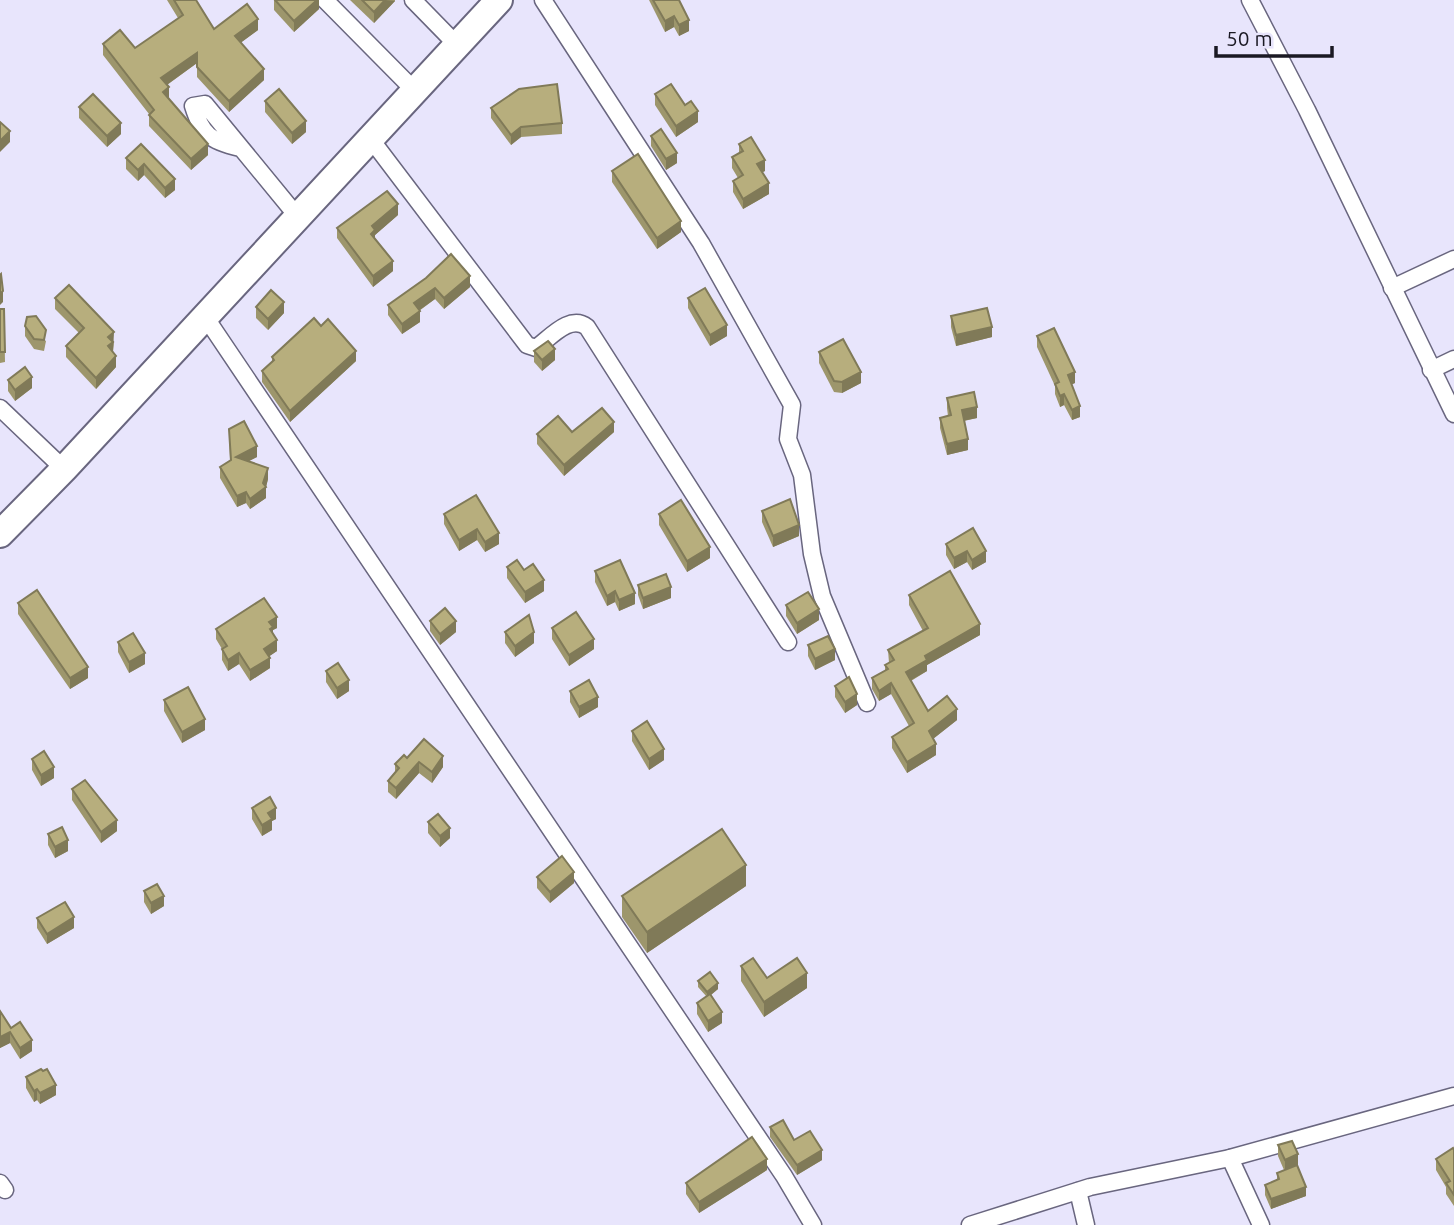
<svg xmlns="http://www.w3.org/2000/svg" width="1454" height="1225" font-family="Ubuntu,sans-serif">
<rect width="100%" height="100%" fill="#e8e5fc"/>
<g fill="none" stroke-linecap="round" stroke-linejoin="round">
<!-- street casing -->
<g stroke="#69667f" stroke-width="19">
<g id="street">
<polyline points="325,0 415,91"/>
<polyline points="413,0 457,45"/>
<polyline points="543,0 701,243 792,405 788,439 802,475 812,554 822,596 867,703"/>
<polyline points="1250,0 1307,110 1454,414"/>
<path d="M370,138L527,345L536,348C551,337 570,314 587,327L788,642"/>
<path d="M240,148C210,141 202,135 193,106L205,104L297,216"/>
<polyline points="1392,288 1454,259"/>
<polyline points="204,315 784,1176 813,1225"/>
<polyline points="1431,370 1454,359"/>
<polyline points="0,408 64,469"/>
<polyline points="1230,1158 1261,1225"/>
<polyline points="0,1183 5,1190"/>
<polyline points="1078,1191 1086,1225"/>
<polyline points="970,1225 1090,1187 1230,1158 1454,1096"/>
</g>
</g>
<!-- primary casing -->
<g stroke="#69667f" stroke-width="30">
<polyline id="primary" points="0,534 64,469 499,0"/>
</g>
<!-- street -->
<use href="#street" stroke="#fff" stroke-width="16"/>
<!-- primary -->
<use href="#primary" stroke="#fff" stroke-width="26"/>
</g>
<!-- wall -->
<g fill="#9d966c">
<polygon points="167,0 196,0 214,29 258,30 240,43 264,80 229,112 197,77 197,63 167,85 168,98 208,155 191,170 149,126 149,114 103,55 103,44 135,48 178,18"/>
<polygon points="274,0 319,0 319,9 294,32 274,10"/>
<polygon points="350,0 395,0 395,1 374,23"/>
<polygon points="649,0 679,0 689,31 679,36 674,27 665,32"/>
<polygon points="655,94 685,105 698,122 676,137 655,105"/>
<polygon points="265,101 306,132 292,144 265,112"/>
<polygon points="79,107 121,134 107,147 79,118"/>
<polygon points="491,108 562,123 562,134 521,137 511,145 491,118"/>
<polygon points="651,136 677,163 666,170 651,146"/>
<polygon points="141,144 175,190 165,198 144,175 138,181 126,169 126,158"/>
<polygon points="739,144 765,171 762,172 769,194 743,209 733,192 733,181 738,178 732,168 732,157 739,154"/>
<polygon points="612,171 681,232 657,249 612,182"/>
<polygon points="398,215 375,235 375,240 393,271 373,287 337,238 337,228"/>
<polygon points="426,278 470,287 444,309 435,299 419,311 420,322 402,334 388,315 388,305"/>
<polygon points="55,298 114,342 113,351 116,367 96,389 66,357 66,346 79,333 55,309"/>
<polygon points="688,298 727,336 710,346 688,308"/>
<polygon points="256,307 284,313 268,330 256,318"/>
<polygon points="0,309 4,309 5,362 0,363"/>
<polygon points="951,316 992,337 956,346 951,327"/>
<polygon points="25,326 46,341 44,351 34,349 25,336"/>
<polygon points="1037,336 1075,383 1072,384 1080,417 1072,420 1064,405 1060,407 1055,394 1055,386 1037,347"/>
<polygon points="534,351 555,360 542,371 534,362"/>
<polygon points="819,352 861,383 842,393 834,392 819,363"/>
<polygon points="272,357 356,361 290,422 262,382 262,371 272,362"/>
<polygon points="8,380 32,388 15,401 8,391"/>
<polygon points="947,398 977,418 964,421 968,450 947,455 940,428 940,418 948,416 947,408"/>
<polygon points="229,429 257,457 248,461 268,479 266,487 266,498 250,509 246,503 237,507 220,478 220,467 230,461"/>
<polygon points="572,432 614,432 564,476 537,444 537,434"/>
<polygon points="762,511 799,536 773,547 762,522"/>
<polygon points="444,514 499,533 499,544 485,552 477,540 459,551 444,524"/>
<polygon points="659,514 710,558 687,572 659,525"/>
<polygon points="973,528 986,562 972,570 967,562 954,569 946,555 946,544"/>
<polygon points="507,567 544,591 525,603 507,578"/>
<polygon points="595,571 635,604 619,611 615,602 607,606 595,582"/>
<polygon points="638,585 671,598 643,609 638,595"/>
<polygon points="909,595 980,635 927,665 927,671 911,681 928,711 957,720 933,739 936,755 907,773 892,748 892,737 909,726 891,694 879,701 872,689 872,678 885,671 885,665 889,663 888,650 923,631 909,605"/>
<polygon points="18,603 88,678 70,689 18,614"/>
<polygon points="786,605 819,620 797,634 786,616"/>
<polygon points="430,621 456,632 440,645 430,631"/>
<polygon points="277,628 273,630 273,634 277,651 269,656 270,668 250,681 239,664 228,671 222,660 222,649 216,639 216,629"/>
<polygon points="552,628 594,649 569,666 552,639"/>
<polygon points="505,632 534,643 515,657 505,643"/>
<polygon points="118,642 145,664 129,673 118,652"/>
<polygon points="808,645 835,660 815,670 808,656"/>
<polygon points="326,671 349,691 337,699 326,682"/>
<polygon points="835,686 857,705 845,713 835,697"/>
<polygon points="570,691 598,707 579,718 570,702"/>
<polygon points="164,700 205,730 182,743 164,711"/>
<polygon points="632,731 664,760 649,770 632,741"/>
<polygon points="407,758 443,767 432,783 419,773 396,799 388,792 388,781 395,772 395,764"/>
<polygon points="32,759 54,778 41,786 32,770"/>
<polygon points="72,789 117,831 101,843 72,800"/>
<polygon points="252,808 276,819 272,821 272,830 262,836 252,819"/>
<polygon points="428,822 450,838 440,847 428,833"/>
<polygon points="48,834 68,851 55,858 48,845"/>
<polygon points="537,877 574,883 550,903 537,888"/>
<polygon points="746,886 647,953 622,917 622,896"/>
<polygon points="144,891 164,906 151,914 144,902"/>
<polygon points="37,918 74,928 47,944 37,928"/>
<polygon points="741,966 767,978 807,988 764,1017 741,981"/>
<polygon points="698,981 718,989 711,995 722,1023 708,1032 697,1014 697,1003 707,997 698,987"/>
<polygon points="0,1011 11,1028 32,1051 20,1059 10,1043 0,1048"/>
<polygon points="26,1077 56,1095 40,1104 37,1100 34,1102 26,1088"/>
<polygon points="770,1127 794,1140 822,1160 797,1175 770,1137"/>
<polygon points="1278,1145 1298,1165 1293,1167 1306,1196 1271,1209 1265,1195 1265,1185 1277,1180 1277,1173 1284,1170 1278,1156"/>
<polygon points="1454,1150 1454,1206 1446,1194 1446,1187 1436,1170 1436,1159"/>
<polygon points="767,1170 699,1213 686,1194 686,1183"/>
</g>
<!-- shaded-wall -->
<g fill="#807a58">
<polygon points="317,0 319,0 319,9 294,32 294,21"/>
<polygon points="385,0 395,1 374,23 374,12"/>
<polygon points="674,16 674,27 665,32 665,21"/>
<polygon points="258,19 258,30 235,47 235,36"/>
<polygon points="689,20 689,31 679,36 679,25"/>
<polygon points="197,53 197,63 161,89 161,78"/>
<polygon points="264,69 264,80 229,112 229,101"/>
<polygon points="169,87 169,98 163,92"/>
<polygon points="698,111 698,122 676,137 676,126"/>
<polygon points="306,121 306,132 292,144 292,133"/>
<polygon points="121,123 121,134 107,147 107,136"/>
<polygon points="521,127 521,137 511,145 511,135"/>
<polygon points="10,131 10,142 0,152 0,141"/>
<polygon points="208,144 208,155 191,170 191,159"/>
<polygon points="677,153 677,163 666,170 666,159"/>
<polygon points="765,160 765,171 757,175 757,164"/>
<polygon points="144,164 144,175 138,181 138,170"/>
<polygon points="175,179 175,190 165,198 165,188"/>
<polygon points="769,183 769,194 743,209 743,199"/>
<polygon points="398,204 398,215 375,235 375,241 371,234 372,226"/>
<polygon points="681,221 681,232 657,249 657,238"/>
<polygon points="393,261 393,271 373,287 373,276"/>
<polygon points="470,276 470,287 444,309 444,298"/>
<polygon points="435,288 435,299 414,314 414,303"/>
<polygon points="3,291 3,302 0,305 0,294"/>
<polygon points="284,302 284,313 268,330 268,319"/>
<polygon points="420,311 420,322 402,334 402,324"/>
<polygon points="727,325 727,336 710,346 710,335"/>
<polygon points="992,327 992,337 956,346 956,335"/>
<polygon points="114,332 113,352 108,357 108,337"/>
<polygon points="555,349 555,360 542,371 542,360"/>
<polygon points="356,351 356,361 290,422 290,411"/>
<polygon points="116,356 116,367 96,389 96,378"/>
<polygon points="861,372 861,383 842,393 842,382"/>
<polygon points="1075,372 1075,383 1068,386 1068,375"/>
<polygon points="32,377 32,388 15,401 15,390"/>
<polygon points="1064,394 1064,405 1060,407 1060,396"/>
<polygon points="1080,406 1080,417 1072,420 1072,410"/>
<polygon points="977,407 977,418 962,421 962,410"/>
<polygon points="614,422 614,432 564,476 564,465"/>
<polygon points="968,439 968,450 947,455 947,444"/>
<polygon points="257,446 257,457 236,468 236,457"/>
<polygon points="268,468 268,479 266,487 266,498 250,509 250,499 263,483"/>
<polygon points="246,492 246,503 237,507 237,496"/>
<polygon points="799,525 799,536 773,547 773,536"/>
<polygon points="477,529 477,540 459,551 459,540"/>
<polygon points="499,533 499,544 485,552 485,542"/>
<polygon points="710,547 710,558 687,572 687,561"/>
<polygon points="967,551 967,562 954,569 954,558"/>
<polygon points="986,551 986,562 972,570 972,560"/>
<polygon points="544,580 544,591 525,603 525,592"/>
<polygon points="671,587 671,598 643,609 643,598"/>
<polygon points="615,591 615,602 607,606 607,596"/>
<polygon points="635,593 635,604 619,611 619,600"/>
<polygon points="819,609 819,620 797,634 797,623"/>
<polygon points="277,617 277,628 273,630 273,638 270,632 269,622"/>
<polygon points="456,621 456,632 440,645 440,634"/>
<polygon points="980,624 980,635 927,665 927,671 906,683 906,672 925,656"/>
<polygon points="534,632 534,643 515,657 515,646"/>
<polygon points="594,639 594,649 569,666 569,655"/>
<polygon points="277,640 277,651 264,660 264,649"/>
<polygon points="835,649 835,660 815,670 815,659"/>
<polygon points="145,653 145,664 129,673 129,662"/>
<polygon points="239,653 239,664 228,671 228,660"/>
<polygon points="270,658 270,668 250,681 250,670"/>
<polygon points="88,667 88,678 70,689 70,678"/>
<polygon points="349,680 349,691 337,699 337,688"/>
<polygon points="891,683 891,694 879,701 879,691"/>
<polygon points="857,694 857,705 845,713 845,702"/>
<polygon points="598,697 598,707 579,718 579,707"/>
<polygon points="957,709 957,720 929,742 929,731"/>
<polygon points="205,719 205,730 182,743 182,732"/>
<polygon points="936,744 936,755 907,773 907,762"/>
<polygon points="664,749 664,760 649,770 649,759"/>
<polygon points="443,756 443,767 432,783 432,772"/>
<polygon points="419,762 419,773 396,799 396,788"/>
<polygon points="54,767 54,778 41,786 41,775"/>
<polygon points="276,808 276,819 272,821 272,830 262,836 262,825 268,813"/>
<polygon points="117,820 117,831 101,843 101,832"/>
<polygon points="450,828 450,838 440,847 440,836"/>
<polygon points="68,840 68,851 55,858 55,847"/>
<polygon points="746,865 746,886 647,953 647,932"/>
<polygon points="574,872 574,883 550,903 550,892"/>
<polygon points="164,896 164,906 151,914 151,903"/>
<polygon points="74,917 74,928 47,944 47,934"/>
<polygon points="807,973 807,988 764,1017 764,1002"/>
<polygon points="718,983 718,989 707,998 707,992"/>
<polygon points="722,1012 722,1023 708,1032 708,1021"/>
<polygon points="10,1032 10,1043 0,1048 0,1037"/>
<polygon points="32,1040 32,1051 20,1059 20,1048"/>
<polygon points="56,1085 56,1095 40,1104 40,1093"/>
<polygon points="37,1089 37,1100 34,1102 34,1091"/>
<polygon points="822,1150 822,1160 797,1175 797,1165"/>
<polygon points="1298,1154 1298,1165 1285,1171 1285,1160"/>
<polygon points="767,1159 767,1170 699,1213 699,1202"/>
<polygon points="1306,1187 1306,1196 1271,1209 1271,1199"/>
</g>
<!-- building -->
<g fill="#b7ae7d" stroke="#807a58" stroke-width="2">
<polygon points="174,0 196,0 214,29 247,4 258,19 235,36 264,69 229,101 197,67 197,53 161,78 169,87 163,92 208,144 191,159 149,115 154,110 103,44 120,30 135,48 183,15"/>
<polygon points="275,0 317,0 294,21"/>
<polygon points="362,0 385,0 374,12"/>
<polygon points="653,0 679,0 689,20 679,25 674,16 665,21"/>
<polygon points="557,84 562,123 521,127 511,135 491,108 519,89"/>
<polygon points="671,84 685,105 691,101 698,111 676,126 655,94"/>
<polygon points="279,89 306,121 292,133 265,101"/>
<polygon points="93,94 121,123 107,136 79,107"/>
<polygon points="0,122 10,131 0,141"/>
<polygon points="661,129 677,153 666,159 651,136"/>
<polygon points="751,137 765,160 757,164 769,183 743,199 733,181 743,175 732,157 743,151 739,144"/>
<polygon points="141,144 175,179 165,188 144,164 138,170 126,158"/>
<polygon points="638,154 681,221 657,238 612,171"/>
<polygon points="387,191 398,204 372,226 375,230 371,234 393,261 373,276 337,228"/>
<polygon points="451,254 470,276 444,298 435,288 414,303 420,311 402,324 388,305 426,278"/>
<polygon points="1,274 3,291 0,294 0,275"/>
<polygon points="69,285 114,332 108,337 113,342 108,346 116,356 96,378 66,346 84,328 55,298"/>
<polygon points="705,288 727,325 710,335 688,298"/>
<polygon points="271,290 284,302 268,319 256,307"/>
<polygon points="987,308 992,327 956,335 951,316"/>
<polygon points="0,309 4,309 5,352 0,352"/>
<polygon points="36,316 46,330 44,340 34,339 25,326 27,317"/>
<polygon points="314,318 321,326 328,319 356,351 290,411 262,371 274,360 272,357"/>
<polygon points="1054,328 1075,372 1068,375 1080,406 1072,410 1064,394 1060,396 1055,384 1059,382 1037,336"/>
<polygon points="843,339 861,372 842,382 834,381 819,352"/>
<polygon points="548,341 555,349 542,360 534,351"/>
<polygon points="25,367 32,377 15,390 8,380"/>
<polygon points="974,392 977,407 962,410 968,439 947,444 940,418 951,415 947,398"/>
<polygon points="602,408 614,422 564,465 537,434 558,416 572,432"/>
<polygon points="244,421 257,446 236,457 268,468 263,483 266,487 250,499 246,492 237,496 220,467 231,460 229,429"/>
<polygon points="476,495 499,533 485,542 477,529 459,540 444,514"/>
<polygon points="790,499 799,525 773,536 762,511"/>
<polygon points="681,500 710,547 687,561 659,514"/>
<polygon points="973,528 986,551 972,560 967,551 954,558 946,544"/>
<polygon points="517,560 524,570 533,564 544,580 525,592 507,567"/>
<polygon points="620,560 635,593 619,600 615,591 607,596 595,571"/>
<polygon points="950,571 980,624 925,656 927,660 906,672 928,711 947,696 957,709 929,731 936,744 907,762 892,737 914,723 891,683 879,691 872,678 888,669 885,665 894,660 888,650 928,628 909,595"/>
<polygon points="666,574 671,587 643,598 638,585"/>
<polygon points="37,590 88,667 70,678 18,603"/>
<polygon points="808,592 819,609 797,623 786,605"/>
<polygon points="264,598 277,617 269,622 273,627 270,629 277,640 264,649 270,658 250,670 239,653 228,660 222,649 227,646 216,629"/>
<polygon points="445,608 456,621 440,634 430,621"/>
<polygon points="576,612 594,639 569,655 552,628"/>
<polygon points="529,615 534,632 515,646 505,632"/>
<polygon points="133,633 145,653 129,662 118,642"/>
<polygon points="828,636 835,649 815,659 808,645"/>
<polygon points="338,663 349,680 337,688 326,671"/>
<polygon points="849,677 857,694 845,702 835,686"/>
<polygon points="589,680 598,697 579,707 570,691"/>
<polygon points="188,687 205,719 182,732 164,700"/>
<polygon points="647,721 664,749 649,759 632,731"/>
<polygon points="424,739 443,756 432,772 419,762 396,788 388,781 399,768 395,764 404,755 407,758"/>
<polygon points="44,751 54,767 41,775 32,759"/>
<polygon points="85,780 117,820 101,832 72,789"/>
<polygon points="270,797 276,808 268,813 272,819 262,825 252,808"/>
<polygon points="438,814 450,828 440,836 428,822"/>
<polygon points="62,827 68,840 55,847 48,834"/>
<polygon points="722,829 746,865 647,932 622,896"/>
<polygon points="562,856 574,872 550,892 537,877"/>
<polygon points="157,884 164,896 151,903 144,891"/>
<polygon points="65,902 74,917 47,934 37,918"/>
<polygon points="753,958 767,978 797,958 807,973 764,1002 741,966"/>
<polygon points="710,972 718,983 707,992 698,981"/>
<polygon points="710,994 722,1012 708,1021 697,1003"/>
<polygon points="0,1011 11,1028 20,1022 32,1040 20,1048 10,1032 0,1037"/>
<polygon points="41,1069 43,1071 47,1069 56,1085 40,1093 37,1089 34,1091 26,1077"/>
<polygon points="783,1120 794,1140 810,1131 822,1150 797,1165 770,1127"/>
<polygon points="752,1137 767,1159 699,1202 686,1183"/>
<polygon points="1292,1141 1298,1154 1285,1160 1278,1145"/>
<polygon points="1453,1148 1454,1150 1454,1195 1446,1183 1450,1181 1436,1159"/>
<polygon points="1297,1165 1306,1187 1271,1199 1265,1185 1279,1179 1277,1173"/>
</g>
<!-- scale -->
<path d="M1216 46v10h116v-10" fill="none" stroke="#1a1923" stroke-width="3.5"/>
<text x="1226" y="46" font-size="21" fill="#1a1923" stroke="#e8e5fc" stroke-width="5" paint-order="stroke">50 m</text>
</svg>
